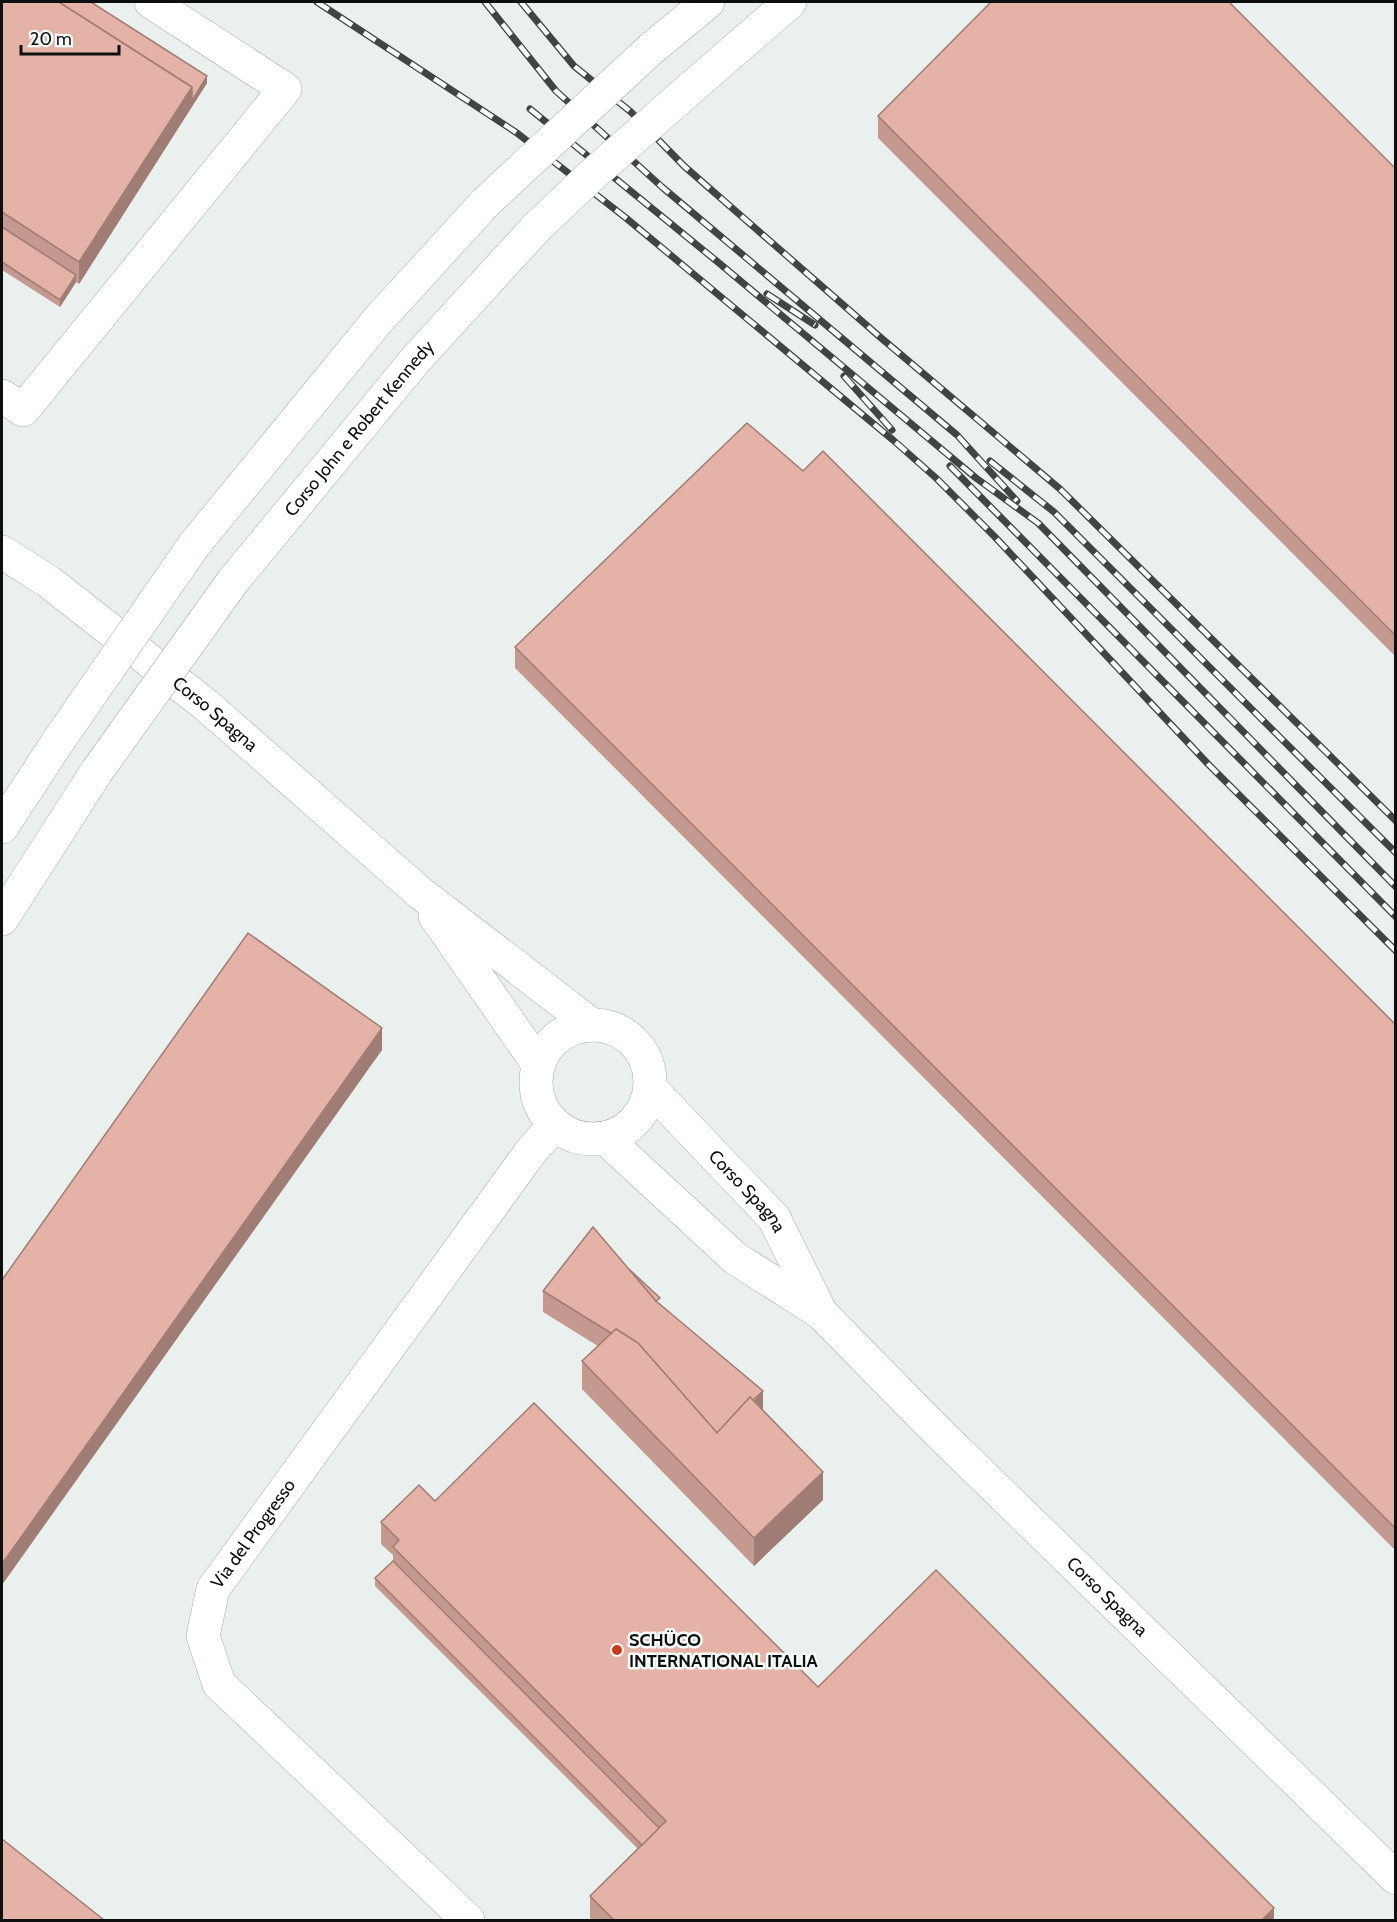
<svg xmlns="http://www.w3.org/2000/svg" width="1397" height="1922" font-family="Cabin,sans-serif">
<rect width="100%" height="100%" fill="#e9f0ed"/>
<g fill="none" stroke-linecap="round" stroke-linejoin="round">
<!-- minor casing -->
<g stroke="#a7aeab" stroke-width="34">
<g id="minor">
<polyline points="2,396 23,410 285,89 151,2"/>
<path id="s1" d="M2,552L49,582L206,705L419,892L592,1025"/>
<polyline points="435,916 538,1064"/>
<circle cx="593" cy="1082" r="57"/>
<path id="s2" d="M650,1088L774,1218L821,1313"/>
<path id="s3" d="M605,1138L735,1258L821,1313L936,1430L1396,1878"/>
<path id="s4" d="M468,1920L219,1684L203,1636L213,1589L532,1150L555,1125"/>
</g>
</g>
<!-- highway casing -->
<g stroke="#a7aeab" stroke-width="34">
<g id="highway">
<polyline points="652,48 708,2"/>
<polyline points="691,88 790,2"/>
<polyline points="194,545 379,319 486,202"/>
<path id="s5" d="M233,581L417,358L537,227"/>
<polyline points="2,827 59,740"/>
<polyline points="2,919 97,771"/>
</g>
</g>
<!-- minor -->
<use href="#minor" stroke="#fff" stroke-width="33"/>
<!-- highway -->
<use href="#highway" stroke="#fff" stroke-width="33"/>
<!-- rail casing -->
<g stroke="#414443" stroke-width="7">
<g id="rail">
<polyline points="317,2 517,133 626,218 893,440 936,478 995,537 1208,764 1396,951"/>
<polyline points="485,2 556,91 662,187 957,435 1017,501"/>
<polyline points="521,2 574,66 631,112 684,166 880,337 1060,489 1396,821"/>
<polyline points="530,109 719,263 976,478 1038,523 1396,887"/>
<polyline points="767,294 815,325"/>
<polyline points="844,376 892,430"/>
<polyline points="990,461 1054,512 1396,853"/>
<polyline points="950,466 1396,917"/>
</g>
</g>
<!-- rail -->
<use href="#rail" stroke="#f6fdfa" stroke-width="4.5" stroke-dasharray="14" stroke-linecap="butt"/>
<!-- highway-bridge casing -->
<g stroke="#a7aeab" stroke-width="34" stroke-linecap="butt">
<g id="highway-bridge">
<polyline points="486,202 652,48"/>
<polyline points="537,227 592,175 691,88"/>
<polyline points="59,740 194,545"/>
<polyline points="97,771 233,581"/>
</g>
</g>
<!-- highway-bridge -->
<use href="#highway-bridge" stroke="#fff" stroke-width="33"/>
</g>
<!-- wall -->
<g fill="#c4998f">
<polygon points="2,2 207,83 79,284 76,282 60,307 2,270"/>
<polygon points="878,116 1395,168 1395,656 878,138"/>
<polygon points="515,647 1395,1024 1395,1550 515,668"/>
<polygon points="543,1291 660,1304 763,1410 823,1500 754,1566 582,1389 582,1361 598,1346 543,1312"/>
<polygon points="435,1501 818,1687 1274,1920 593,1920 590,1918 590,1896 638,1849 375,1586 375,1578 393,1561 393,1555 381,1544 381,1522"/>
</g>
<!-- shaded-wall -->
<g fill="#a07d74">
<polygon points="207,76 207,83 79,284 79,262 192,87"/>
<polygon points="76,275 76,282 60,307 60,300"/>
<polygon points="382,1028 382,1050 2,1585 2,1564"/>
<polygon points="763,1391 763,1412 717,1439"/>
<polygon points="823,1472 823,1500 754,1566 754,1538"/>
<polygon points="1274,1908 1274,1920 1262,1920"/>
</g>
<!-- building -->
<g fill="#e4b2a6" stroke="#a07d74" stroke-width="1.5">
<polygon points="2,2 59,2 192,87 79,262 2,212"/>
<polygon points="59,2 91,2 207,76 192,101 192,87"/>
<polygon points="991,2 1229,2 1395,168 1395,635 878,116"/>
<polygon points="2,227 76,275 60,300 2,262"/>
<polygon points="747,423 803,471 823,451 1395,1024 1395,1528 515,647"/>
<polygon points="248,933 382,1028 2,1564 2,1280"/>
<polygon points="593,1227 656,1301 763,1391 753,1400 750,1397 717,1433 638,1343 616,1329 611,1333 543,1291"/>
<polygon points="630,1270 660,1298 656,1301"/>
<polygon points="616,1329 638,1343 717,1433 750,1397 823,1472 754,1538 582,1361"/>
<polygon points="534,1403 818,1687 936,1570 1274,1908 1262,1920 614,1920 590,1896 666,1821 393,1547 399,1540 381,1522 419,1485 435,1501"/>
<polygon points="393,1561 659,1828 642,1845 375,1578"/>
<polygon points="2,1839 104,1920 2,1920"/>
</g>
<!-- markers -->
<circle fill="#c63c1b" stroke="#f6fdfa" stroke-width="2" cx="617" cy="1650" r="6"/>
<g text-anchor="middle" stroke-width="5" stroke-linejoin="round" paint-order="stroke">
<!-- street labels -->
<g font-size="18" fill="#0e100f" stroke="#f6fdfa">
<text dy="6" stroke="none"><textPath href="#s5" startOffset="198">Corso John e Robert Kennedy</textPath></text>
<text dy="6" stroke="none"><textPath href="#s1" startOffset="268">Corso Spagna</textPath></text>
<text dy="6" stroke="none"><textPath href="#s2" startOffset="142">Corso Spagna</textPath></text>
<text dy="6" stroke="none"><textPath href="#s4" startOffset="510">Via del Progresso</textPath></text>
<text dy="6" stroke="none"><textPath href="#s3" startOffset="682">Corso Spagna</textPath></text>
</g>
<!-- poi labels -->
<g font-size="18" font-weight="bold" fill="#0e100f" stroke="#f6fdfa" text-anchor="start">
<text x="629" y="1646">SCHÜCO<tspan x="629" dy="21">INTERNATIONAL ITALIA</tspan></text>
</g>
</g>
<!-- border -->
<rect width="1397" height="1922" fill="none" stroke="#0e100f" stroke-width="6"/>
<!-- scale -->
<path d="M21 45v9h98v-9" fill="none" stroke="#0e100f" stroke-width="3"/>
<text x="30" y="45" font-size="18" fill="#0e100f" stroke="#f6fdfa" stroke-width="4.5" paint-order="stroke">20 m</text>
</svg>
